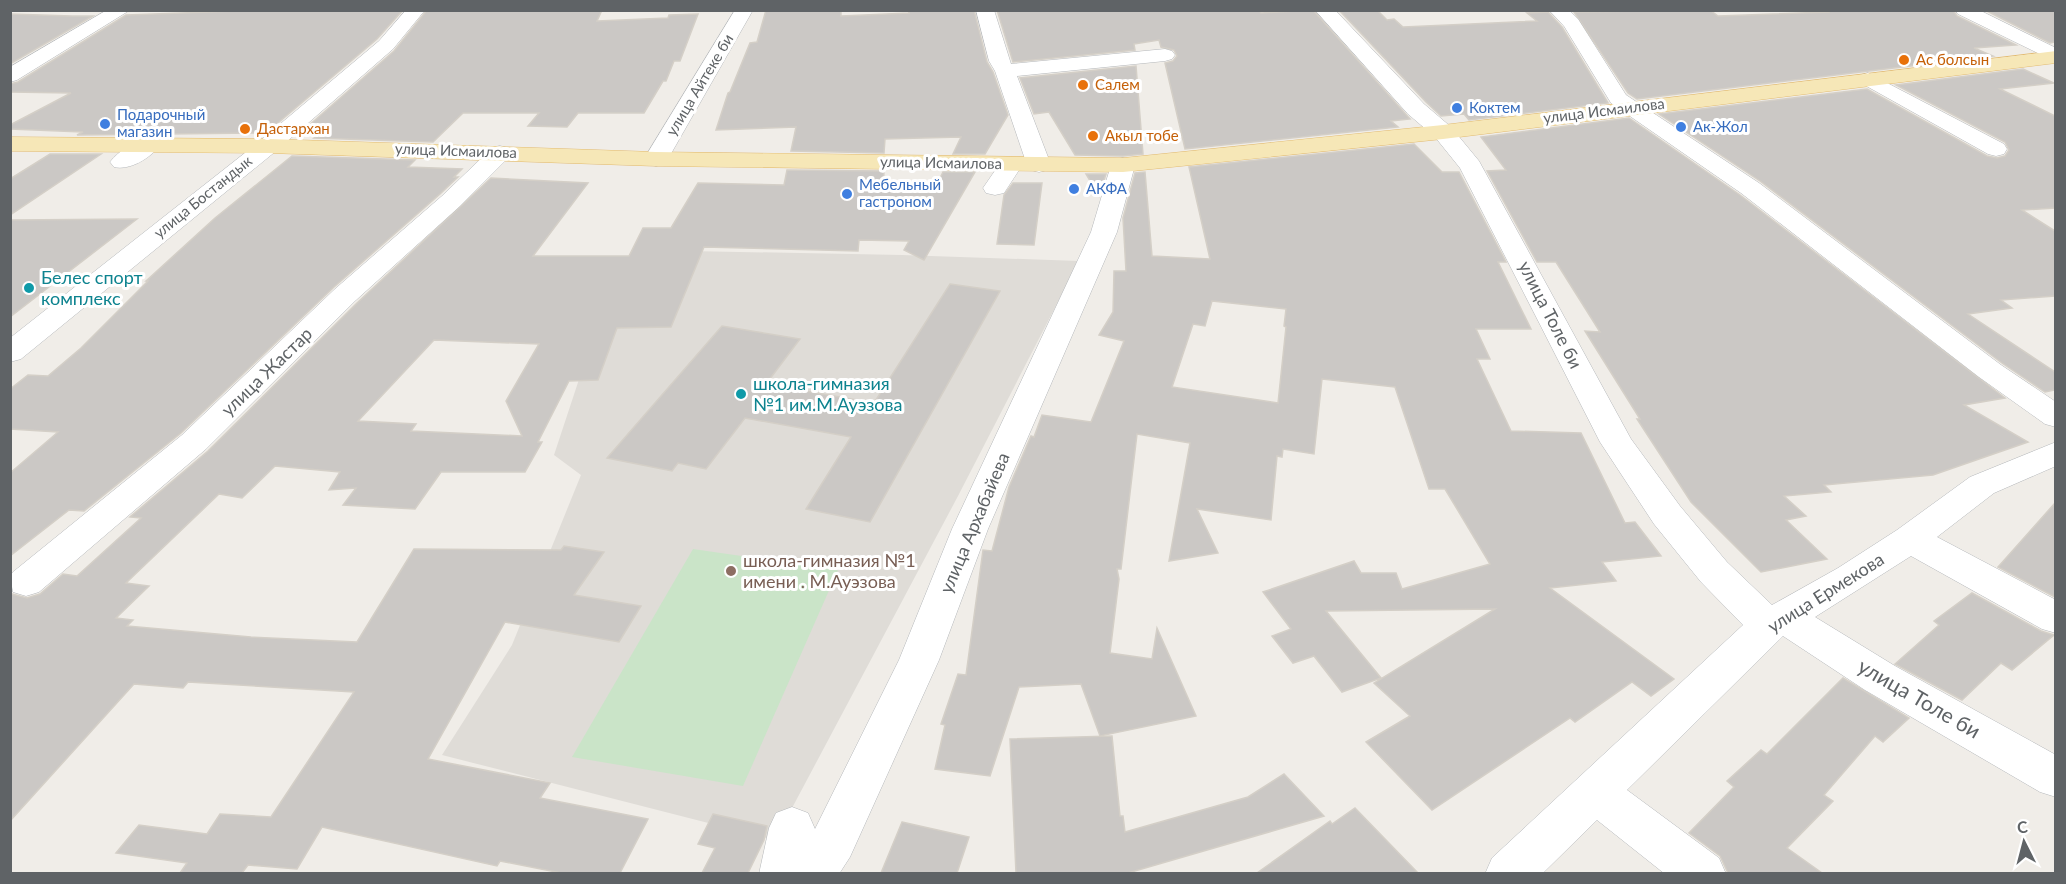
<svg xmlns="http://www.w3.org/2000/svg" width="2066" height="884" font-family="Lato,sans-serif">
<rect width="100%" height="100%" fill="#f0ede8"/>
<!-- education -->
<polygon fill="#dfdcd7" points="638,250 902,255 1079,261 958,496 775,840 442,755 512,645 581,475 554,455 594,334"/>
<!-- green -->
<polygon fill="#cae4c8" points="693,549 838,570 743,786 572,757"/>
<!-- building -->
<g fill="#cbc8c5" stroke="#d4cfc7" stroke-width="1.5" fill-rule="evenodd">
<polygon points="265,10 403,10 377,39 266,133 77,135 83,132 10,129 10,125 71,93 10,92 10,84 18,82 126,15"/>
<polygon points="427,10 602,10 597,21 668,18 669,15 698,14 680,61 674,61 666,81 663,81 644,113 578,113 567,127 528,126 539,113 463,113 433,142 314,138 318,135 299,134 394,51"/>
<polygon points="766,10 841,10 841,16 909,13 908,10 974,10 987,62 993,72 1008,115 985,154 953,154 961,137 885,139 884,153 791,151 796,127 716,130 728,93 730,92 750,43 757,42"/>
<polygon points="997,10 1259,10 1261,13 1313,10 1410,119 1391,121 1398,127 1185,149 1165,63 1173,61 1177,56 1174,50 1161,47 1159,40 1134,44 1135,50 1013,62"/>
<polygon points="1339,10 1377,10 1387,20 1394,19 1403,27 1537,21 1527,13 1548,12 1562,27 1608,103 1469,120 1464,114 1441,116 1426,102"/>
<polygon points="1710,10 1718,16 1828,12 1825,10 1953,10 1957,16 2016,45 1974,48 1993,56 1637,99 1628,93 1574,12"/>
<polygon points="1985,10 2055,10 2055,42 2050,43"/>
<polygon points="10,14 72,16 93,16 10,64"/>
<polygon points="1136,66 1143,154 1123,156 1075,155 1049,112 1034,114 1020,78"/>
<polygon points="2023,69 2054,83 2000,89 2055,116 2055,208 2022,210 2055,231 2055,296 2001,300 2012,308 1968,314 2055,372 2055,390 2045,392 2002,363 1760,181 1659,114 1867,89 1987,156 1997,158 2005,156 2009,150 2005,142 1896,85"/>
<polygon points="1629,118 1740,195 2005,398 1964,405 2028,442 1933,475 1824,485 1831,492 1784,496 1806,516 1786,520 1827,559 1761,572 1691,502 1637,419 1640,419 1585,331 1600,332 1556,262 1537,262 1487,171 1506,170 1481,137"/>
<path d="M1414,144L1442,172H1459L1506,262H1498L1531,329H1476L1490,359H1477L1511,431L1581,433L1625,523L1635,522L1661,556L1602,562L1616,581L1550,588L1674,679L1651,696L1632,682L1575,722L1570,718L1432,810L1366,742L1410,716L1374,683L1495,609L1326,611L1381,678L1342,692L1314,656L1293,663L1272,636L1291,629L1263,592L1354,561L1361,573H1396L1402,589L1490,564L1445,489H1429L1395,387L1322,379L1314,454L1283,449L1282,457L1277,456L1271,520L1197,509L1218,553L1169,561L1190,443L1137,434L1121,569H1117L1119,579L1110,653L1152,659L1157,628L1196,716L1100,736L1081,684L1019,687L990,776L935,769L945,725L941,724L958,674L966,675L983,550L992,551L1009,487L1031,436L1034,437L1042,415L1091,422L1124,341L1099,335L1113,312L1114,271H1126L1123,218L1135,173L1145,172L1152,256L1210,259L1189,167ZM1212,301L1286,309L1284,326L1286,327L1278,403L1172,387L1193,324L1205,326Z"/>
<polygon points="50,154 101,154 10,215 10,179"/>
<polygon points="292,156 415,160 408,167 462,169 454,177 458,177 440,194 334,287 181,433 84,511 69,510 10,556 10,473 58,432 10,429 10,389 28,375 48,376 81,348 148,281 146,281 215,218"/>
<path d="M787,170L884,171L883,191L933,192L943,172H975L924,260L904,250L909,241L859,240L858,251L704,247L671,327L617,328L598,380L569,381L538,442H542L525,472H441L415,509L343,505L356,488L329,490L340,472L275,466L242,498L219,494L126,583L149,586L116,618L133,620L127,626L251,637L357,642L414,549L561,550L564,546L604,552L574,595L641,606L619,642L505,622L428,759L550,783L540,798L648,819L620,873H561L500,861L497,866L322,827L297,869L248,865L242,873H180L187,863L116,853L139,825L207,834L220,814L271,817L354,692L188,682L183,688L134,684L10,821V591L12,594L27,598L40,594L63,574L77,576L141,518L130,517L208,451L357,303L491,178L588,183L533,256H629L643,228H671L698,183L784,185ZM434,340L539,344L506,401L522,436L411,431L416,424L358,421Z"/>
<polygon points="1086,174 1106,174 1099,196"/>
<polygon points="1013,183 1042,183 1034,245 997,244 1004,195"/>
<polygon points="137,219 10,317 10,220"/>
<polygon points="950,284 1000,291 870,522 806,509 851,437 745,418 706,469 678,463 672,471 607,458 722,326 800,339 766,384 874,403"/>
<polygon points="2055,503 2055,597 1998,567"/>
<polygon points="1972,593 2041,631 2054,635 2012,670 2001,663 1962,700 1895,664 1939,625 1934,621"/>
<polygon points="1843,678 1909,718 1883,742 1875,736 1824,795 1833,801 1787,848 1822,873 1728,873 1720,856 1689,833 1734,787 1727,781 1761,750 1767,754"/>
<polygon points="1112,736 1120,816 1123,816 1125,832 1248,797 1284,774 1324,816 1128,873 1016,873 1010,739"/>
<polygon points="1355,808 1418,873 1257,873 1330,821 1332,824"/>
<polygon points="713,814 767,826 764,840 748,873 702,873 715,848 698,844"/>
<polygon points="902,822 969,837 957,873 881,873"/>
</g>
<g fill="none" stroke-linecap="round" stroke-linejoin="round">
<!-- street casing -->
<g stroke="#b5b8bb" stroke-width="1">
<g id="street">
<polygon points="107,10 130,10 17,80 10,82 10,67"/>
<polygon points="406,10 425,10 393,49 276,151 21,359 10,362 10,338 260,141 379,41"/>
<polygon points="735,10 753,10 668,159 664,164 656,166 648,164 644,159"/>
<polygon points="976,10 994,10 1011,64 1165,49 1172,51 1175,55 1172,59 1165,61 1017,76 1051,165 1047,170 1039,172 1031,170 1027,165 995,71 989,61"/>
<polygon points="1315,10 1335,10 1424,104 1451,127 1479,161 1631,439 1680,506 1727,562 1772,605 1838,568 1897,530 1970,477 2056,442 2056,466 1994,493 1937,537 2056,600 2056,633 2042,629 1911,556 1815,617 1895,666 2056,755 2056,797 2040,792 1865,690 1783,636 1627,790 1719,858 1726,874 1665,874 1597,820 1542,874 1485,874 1492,858 1743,625 1701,582 1654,524 1600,442 1460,168 1435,137 1408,114"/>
<polygon points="1549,10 1569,10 1578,19 1626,95 1759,183 2001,365 2056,402 2056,427 2045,424 1979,377 1741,193 1611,103 1564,26"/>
<polygon points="1955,10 1979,10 2056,48 2056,62 1958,14"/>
<polygon points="1868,73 2004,144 2007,149 2004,154 1996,156 1988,154 1861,83 1858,79 1861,75"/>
<path d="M149,138L157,140L160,145C151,158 129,171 114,167L110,162C118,151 136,141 149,138Z"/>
<polygon points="500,146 508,148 512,153 508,158 460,206 355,301 206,449 39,592 26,596 13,592 10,576 13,572 182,435 335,289 442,196 492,148"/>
<polygon points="1011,157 1019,159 1023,164 1004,193 995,195 986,193 983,188 1003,159"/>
<polygon points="1123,158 1131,160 1135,165 1117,232 988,529 939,660 850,857 839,874 759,874 769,828 776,813 792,807 808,813 815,829 816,827 899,660 952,529 1091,232 1111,165 1115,160"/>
</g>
</g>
<!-- primary casing -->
<g stroke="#e2ba6f" stroke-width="1">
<polygon id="primary" points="2056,51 2056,63 1443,139 1123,172 656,166 268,153 10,151 10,137 268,139 656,152 1123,158 1443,125"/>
</g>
<!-- street -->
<use href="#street" fill="#fff" fill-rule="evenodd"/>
<!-- primary -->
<use href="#primary" fill="#f6e7b7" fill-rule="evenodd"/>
</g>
<!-- markers -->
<g fill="#e8710a" stroke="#fff" stroke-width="2">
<circle cx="1904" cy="60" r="6"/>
<circle cx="1083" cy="85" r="6"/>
<circle cx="245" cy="129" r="6"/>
<circle cx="1093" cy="136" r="6"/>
</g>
<g fill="#3f7fe0" stroke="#fff" stroke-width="2">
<circle cx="1457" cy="108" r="6"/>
<circle cx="105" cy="124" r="6"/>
<circle cx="1681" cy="127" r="6"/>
<circle cx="1074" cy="189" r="6"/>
<circle cx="847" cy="194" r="6"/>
</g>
<g fill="#0f9aa8" stroke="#fff" stroke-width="2">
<circle cx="29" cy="288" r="6"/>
<circle cx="741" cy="394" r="6"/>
</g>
<circle fill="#8d6e63" stroke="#fff" stroke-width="2" cx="731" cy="571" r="6"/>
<g text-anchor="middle" stroke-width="6" stroke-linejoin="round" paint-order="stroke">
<!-- far-food labels -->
<g font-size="15" fill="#c56008" stroke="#fff" text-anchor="start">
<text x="1916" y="65">Ас болсын</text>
<text x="1095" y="90">Салем</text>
<text x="257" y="134">Дастархан</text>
<text x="1105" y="141">Акыл тобе</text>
</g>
<!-- far-street labels -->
<g font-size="15" fill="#5f6366" stroke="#fff">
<text transform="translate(700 85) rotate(-59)" y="5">улица Айтеке би</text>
<text transform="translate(1604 111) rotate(-7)" y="5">улица Исмаилова</text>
<text transform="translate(456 151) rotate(2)" y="5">улица Исмаилова</text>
<text transform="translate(941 163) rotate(1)" y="5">улица Исмаилова</text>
<text transform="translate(203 197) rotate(-39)" y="5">улица Бостандык</text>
</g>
<!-- far-shop labels -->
<g font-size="15" fill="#366cbe" stroke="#fff" text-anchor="start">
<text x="1469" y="113">Коктем</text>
<text x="117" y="120">Подарочный<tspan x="117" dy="17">магазин</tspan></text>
<text x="1693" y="132">Ак-Жол</text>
<text x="859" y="190">Мебельный<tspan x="859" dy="17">гастроном</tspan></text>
<text x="1086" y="194">АКФА</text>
</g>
<!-- culture labels -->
<g font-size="18" fill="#0d838f" stroke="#fff" text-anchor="start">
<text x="41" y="284">Белес спорт<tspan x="41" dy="21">комплекс</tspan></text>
<text x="753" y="390">школа-гимназия<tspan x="753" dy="21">№1 им.М.Ауэзова</tspan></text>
</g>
<!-- street labels -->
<g font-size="18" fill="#5f6366" stroke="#fff">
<text transform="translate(1550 315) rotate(63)" y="6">улица Толе би</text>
<text transform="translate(267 372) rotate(-44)" y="6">улица Жастар</text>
<text transform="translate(975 523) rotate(-67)" y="6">улица Архабайева</text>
<text transform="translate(1826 593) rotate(-32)" y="6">улица Ермекова</text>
</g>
<!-- education labels -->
<g font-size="18" fill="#785e54" stroke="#fff" text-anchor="start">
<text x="743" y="567">школа-гимназия №1<tspan x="743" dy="21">имени . М.Ауэзова</tspan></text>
</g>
<!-- near-street labels -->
<g font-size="21" fill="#5f6366" stroke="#fff">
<text transform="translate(1919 699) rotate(30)" y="7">улица Толе би</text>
</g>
</g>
<!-- border -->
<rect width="2066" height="884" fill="none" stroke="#5f6366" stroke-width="24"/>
<!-- north arrow -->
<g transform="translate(2024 842) rotate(354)" stroke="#ffffff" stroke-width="4.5" paint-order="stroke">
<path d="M0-4.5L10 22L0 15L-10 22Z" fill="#5f6366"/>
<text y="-9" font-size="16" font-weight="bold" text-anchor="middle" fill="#5f6366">С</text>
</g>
</svg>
